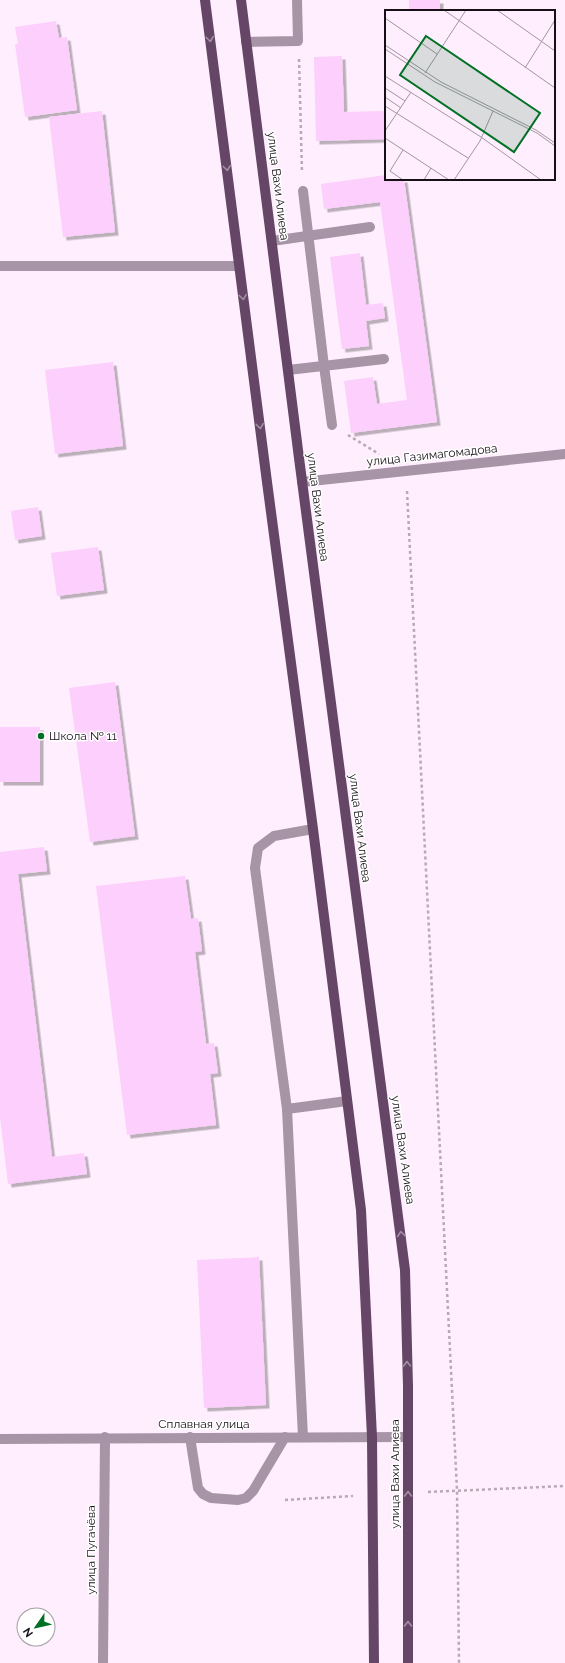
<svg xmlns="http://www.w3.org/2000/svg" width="565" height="1663" font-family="Raleway,sans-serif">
<defs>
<filter id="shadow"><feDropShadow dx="3.5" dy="3.5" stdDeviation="0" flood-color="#0004"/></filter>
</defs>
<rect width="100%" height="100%" fill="#ffeefe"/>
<!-- building -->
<g fill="#fccffc" filter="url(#shadow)">
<rect x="409" y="0" width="31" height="11"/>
<polygon points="56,21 59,38 67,37 77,110 25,117 15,44 18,44 15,27"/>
<polygon points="342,56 344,112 386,111 386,139 316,141 314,57"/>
<polygon points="102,111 115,232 63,237 49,117"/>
<polygon points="386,175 386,179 404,179 437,422 351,433 344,381 373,377 377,404 407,400 380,202 324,209 321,184"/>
<polygon points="360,253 366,305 383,303 385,318 366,321 369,346 342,349 330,257"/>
<polygon points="113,362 123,446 55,454 45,370"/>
<polygon points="38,507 42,536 15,540 11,511"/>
<polygon points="98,547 104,590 57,596 51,553"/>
<polygon points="115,682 135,836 90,842 69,688"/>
<rect x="0" y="727" width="40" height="55"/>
<polygon points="44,847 47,871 18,874 52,1157 84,1153 87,1174 8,1184 0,1117 0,852"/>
<polygon points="185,876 191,919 198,918 202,951 195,952 206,1044 214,1043 218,1073 210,1074 216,1125 127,1135 96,886"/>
<polygon points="259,1257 266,1405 204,1408 197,1260"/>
</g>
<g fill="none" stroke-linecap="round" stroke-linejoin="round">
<!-- path -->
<g stroke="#b7a9b6" stroke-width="2.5" stroke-dasharray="3 3" stroke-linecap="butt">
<polyline points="299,59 302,172"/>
<polyline points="348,435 379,454"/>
<polyline points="407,491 457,1490 459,1663"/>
<polyline points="428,1492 565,1486"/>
<polyline points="285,1500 353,1496"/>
</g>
<!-- minor -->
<g stroke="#a794a7" stroke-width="10">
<polyline points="246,42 298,41 297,0"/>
<polyline points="303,191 324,366 332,425"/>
<polyline points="272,241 370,227"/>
<polyline points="0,266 239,266"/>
<polyline points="288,370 384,359"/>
<polyline points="302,482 565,454"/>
<polyline points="287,1109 347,1101"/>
<polyline points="190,1437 198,1488 203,1494 211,1498 238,1500 246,1498 253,1491 285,1437"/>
<polyline points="303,1437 287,1109 255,868 258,848 274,836 313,829"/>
<polyline points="0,1439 408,1437"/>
<polyline points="103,1663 105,1437"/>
</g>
<!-- major -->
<g stroke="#664666" stroke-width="10">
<polyline points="205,0 267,482 313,829 361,1210 372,1437 374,1663"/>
<polyline points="241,0 299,458 405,1270 408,1386 408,1663"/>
</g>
</g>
<!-- one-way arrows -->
<defs><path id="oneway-chevron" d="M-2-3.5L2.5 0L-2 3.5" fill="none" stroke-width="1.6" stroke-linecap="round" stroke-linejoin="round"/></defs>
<g stroke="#a390a3">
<use href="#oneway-chevron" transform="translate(210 39) rotate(83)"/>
<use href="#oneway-chevron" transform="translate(227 168) rotate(83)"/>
<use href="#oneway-chevron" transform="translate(243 297) rotate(83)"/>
<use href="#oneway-chevron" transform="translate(260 426) rotate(83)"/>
<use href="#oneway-chevron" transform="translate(401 1234) rotate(-98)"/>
<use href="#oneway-chevron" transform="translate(407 1364) rotate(-91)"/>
<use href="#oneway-chevron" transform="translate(408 1494) rotate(-90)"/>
<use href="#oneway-chevron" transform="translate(408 1624) rotate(-90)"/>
</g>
<!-- markers -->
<circle fill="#007124" stroke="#fff" stroke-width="1.5" cx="41" cy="736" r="4"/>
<g text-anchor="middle" stroke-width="3" stroke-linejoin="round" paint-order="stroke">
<!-- street labels -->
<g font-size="12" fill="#161016" stroke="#fff">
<text transform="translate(278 186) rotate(83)" y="4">улица Вахи Алиева</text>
<text transform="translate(432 455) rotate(-6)" y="4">улица Газимагомадова</text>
<text transform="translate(318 507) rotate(83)" y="4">улица Вахи Алиева</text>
<text transform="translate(360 828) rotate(83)" y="4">улица Вахи Алиева</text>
<text transform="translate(403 1150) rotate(82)" y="4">улица Вахи Алиева</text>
<text x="204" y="1428">Сплавная улица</text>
<text transform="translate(395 1474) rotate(-90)" y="4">улица Вахи Алиева</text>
<text transform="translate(91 1550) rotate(-90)" y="4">улица Пугачёва</text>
</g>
<!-- poi labels -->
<g font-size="12" fill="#161016" stroke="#fff" text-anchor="start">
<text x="49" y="740">Школа № 11</text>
</g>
</g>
<!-- overview -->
<g transform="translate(385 10)">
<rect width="170" height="170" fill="#ffeefe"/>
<path fill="none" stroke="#a295a1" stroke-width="1" d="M59,0L170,78M112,0L170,41M0,8L52,44M0,35L56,72L151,120L170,133M0,39L50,72L152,123L170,136M140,58L170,10M40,63L81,0M0,66L96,127L156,170M0,78L20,91M0,87L16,98M0,96L83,148M0,121L26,82M0,128L64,170M18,170L5,161L18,140M39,170L46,158M69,170L95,131L108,101"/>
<path fill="#007124" fill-opacity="0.15" stroke="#007124" stroke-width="2" d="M41,26L155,103L129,142L15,65Z"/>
<rect width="170" height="170" fill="none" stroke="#161016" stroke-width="2"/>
</g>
<!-- north arrow -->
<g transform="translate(36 1627) rotate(236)"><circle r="19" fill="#ffffff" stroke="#a29fa2"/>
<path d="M0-3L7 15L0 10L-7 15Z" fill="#007124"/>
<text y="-6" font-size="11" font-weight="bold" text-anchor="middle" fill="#161016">N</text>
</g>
</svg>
